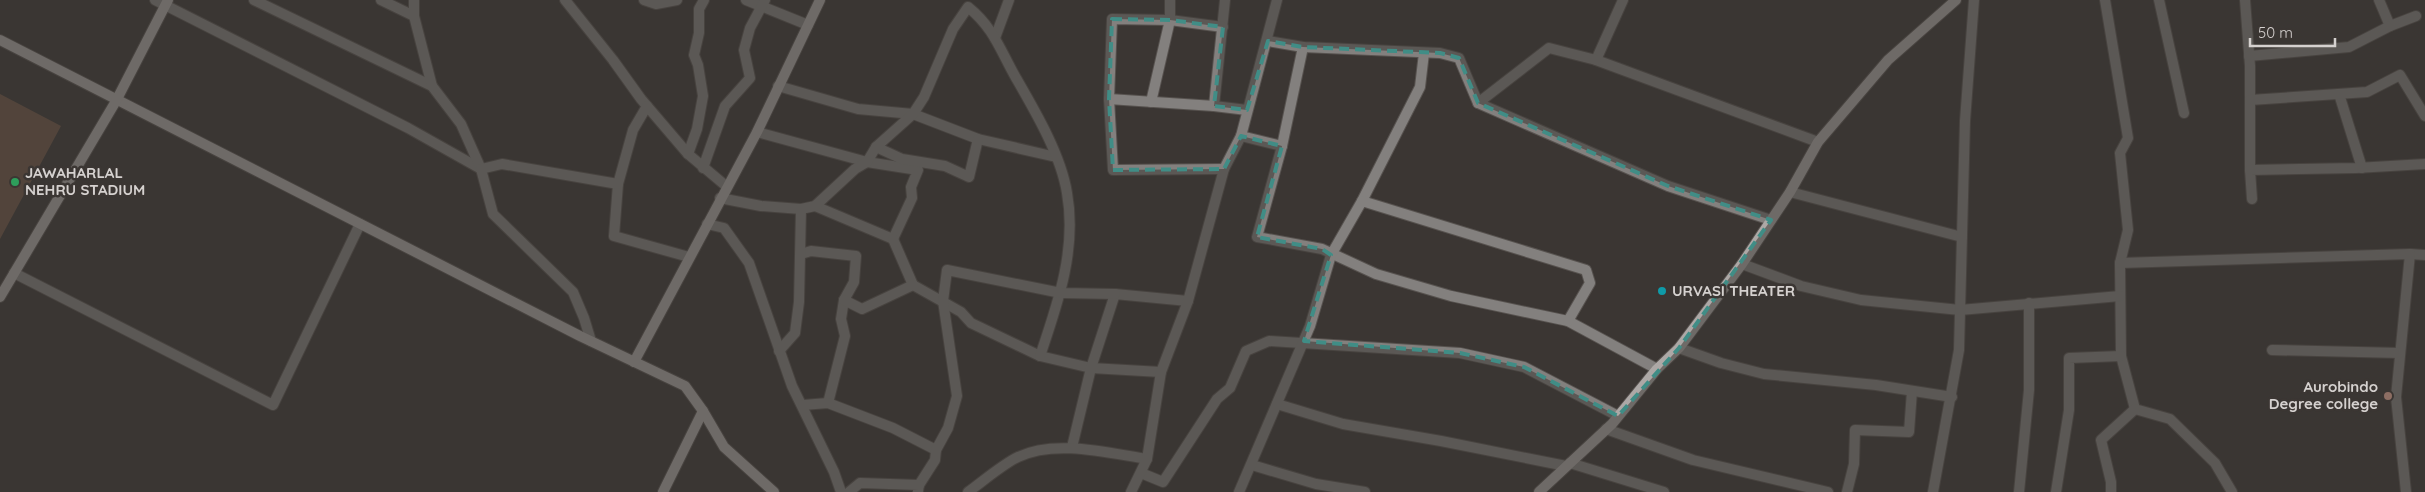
<svg xmlns="http://www.w3.org/2000/svg" width="2425" height="492" font-family="Quicksand,sans-serif">
<rect width="100%" height="100%" fill="#3b3633"/>
<!-- green -->
<polygon fill="#705646" points="0,94 61,126 0,239"/>
<g fill="none" stroke-linecap="round" stroke-linejoin="round">
<!-- street casing -->
<g stroke="#57524f" stroke-width="12">
<g id="street">
<polyline points="155,0 408,128 481,169"/>
<polyline points="254,0 432,86 461,124 481,169"/>
<polyline points="381,0 414,16"/>
<polyline points="414,0 414,16 432,86"/>
<polyline points="565,0 613,60 641,99 688,154 726,186"/>
<polyline points="644,0 656,4 677,0"/>
<polyline points="746,0 808,25"/>
<polyline points="1225,0 1214,106 1247,110"/>
<polyline points="1623,0 1596,60 1818,142"/>
<polyline points="2105,0 2128,138 2120,153 2128,230 2120,263 2121,356 2135,409 2170,419 2215,463 2232,492"/>
<polyline points="2159,0 2184,113"/>
<polyline points="2245,0 2250,66 2250,170"/>
<polyline points="2379,0 2390,26"/>
<polyline points="1223,27 1170,20 1112,19 1109,99 1113,170 1224,169"/>
<polyline points="995,38 1009,0"/>
<polyline points="1268,41 1303,47 1440,53 1459,58 1478,103"/>
<polyline points="1303,47 1282,146 1257,237 1322,249 1376,274 1451,296 1568,321 1657,369"/>
<polyline points="2249,56 2349,47 2390,26 2416,16"/>
<polyline points="1596,60 1549,48 1478,103 1668,186 1771,220"/>
<polyline points="778,86 858,109 913,114 978,139 1056,157"/>
<polyline points="2339,94 2362,168"/>
<polyline points="1109,99 1214,106"/>
<polyline points="2250,100 2367,92 2400,75 2425,116"/>
<polyline points="1151,102 1170,20 1170,0"/>
<polyline points="647,106 633,130 618,184 614,236 689,257"/>
<polyline points="757,132 867,162 918,170 911,187 912,198 893,239 815,206"/>
<polyline points="1241,136 1282,146"/>
<polyline points="876,147 902,159 945,166 969,177 978,139"/>
<polyline points="688,154 697,129 703,96 698,65 694,55 699,33 699,9 704,0"/>
<polyline points="703,168 725,106 750,78 744,50 750,28 765,0"/>
<polyline points="1790,192 1962,237"/>
<polyline points="720,198 761,206 801,209"/>
<polyline points="2252,199 2250,170 2356,168 2425,164"/>
<polyline points="1362,201 1420,87 1424,53"/>
<polyline points="707,224 724,228 749,263 792,386 834,472 841,492"/>
<polyline points="893,239 913,285"/>
<polyline points="801,254 811,251 856,256 854,282 844,300 841,319 845,336 828,403"/>
<polyline points="2410,254 2425,255"/>
<polyline points="2120,263 2410,254 2396,397 2406,492"/>
<polyline points="1742,264 1801,286 1861,300 1960,310 2120,296"/>
<polyline points="14,273 273,405 360,224"/>
<polyline points="844,300 862,309 913,285 961,312 971,323 1040,356 1091,368 1161,372"/>
<polyline points="591,341 584,318 573,292 493,214 481,169 502,164 618,184"/>
<polyline points="1679,348 1721,363 1764,374 1876,385 1952,397"/>
<polyline points="2272,350 2400,353"/>
<path d="M779,351L795,333L799,302L801,209L815,206L855,169L867,162L876,147L913,114L924,97L953,29L968,7C994,28 1000,50 1016,78C1035,111 1061,155 1067,193C1077,249 1058,303 1040,356"/>
<polyline points="1277,404 1343,424 1441,441 1566,466"/>
<polyline points="803,405 828,403 893,428 936,450"/>
<polyline points="1606,429 1693,460 1828,492"/>
<polyline points="1072,447 1091,368 1115,294 1188,301"/>
<polyline points="1570,463 1664,492"/>
<polyline points="1252,465 1316,484 1365,492"/>
<polyline points="1141,473 1163,482 1217,399 1230,388 1246,351 1269,341 1460,353 1524,367 1618,416"/>
<polyline points="919,485 935,460 936,450 948,428 957,396 943,301 947,270 1061,293 1115,294"/>
<polyline points="849,492 860,483 919,485 918,491"/>
<path d="M968,492C982,482 1003,464 1018,457C1055,439 1108,453 1147,459"/>
<polyline points="1131,492 1147,459 1161,372 1188,301 1224,169 1241,136 1277,0"/>
<polyline points="1239,492 1310,326 1331,255 1362,201 1586,270 1590,283 1568,321"/>
<polyline points="1847,492 1854,464 1855,430 1909,432 1912,391"/>
<polyline points="1933,492 1959,350 1965,121 1974,0"/>
<polyline points="2019,492 2029,390 2029,303"/>
<polyline points="2056,492 2069,410 2069,358 2121,356"/>
<polyline points="2111,492 2111,482 2101,440 2135,409"/>
</g>
</g>
<!-- secondary casing -->
<g stroke="#57524f" stroke-width="12">
<g id="secondary">
<polyline points="0,40 580,336 685,386 703,411 724,447 774,492"/>
<polyline points="0,297 116,101 168,0"/>
<polyline points="634,362 757,132 820,0"/>
<polyline points="663,492 703,411"/>
<polyline points="1539,492 1612,424 1657,369 1679,348 1742,264 1790,192 1818,142 1888,60 1956,0"/>
</g>
</g>
<!-- street -->
<use href="#street" stroke="#83807e" stroke-width="10"/>
<!-- secondary -->
<use href="#secondary" stroke="#ada8a6" stroke-width="10"/>
</g>
<!-- marked area -->
<path d="M0 0H2425V492H0ZM1112,19L1170,20L1223,27L1214,106L1247,110L1268,41L1303,47L1440,53L1459,58L1478,103L1668,186L1771,220L1679,348L1618,416L1524,367L1460,353L1304,341L1331,255L1322,249L1257,237L1282,146L1241,136L1224,169L1113,170L1109,99Z" fill="#3b3633" fill-opacity=".55" fill-rule="evenodd"/>
<path fill="none" stroke="#408d86" stroke-width="4" stroke-dasharray="10 6" stroke-linejoin="round" d="M1112,19L1170,20L1223,27L1214,106L1247,110L1268,41L1303,47L1440,53L1459,58L1478,103L1668,186L1771,220L1679,348L1618,416L1524,367L1460,353L1304,341L1331,255L1322,249L1257,237L1282,146L1241,136L1224,169L1113,170L1109,99Z"/>
<!-- markers -->
<circle fill="#2e9e5b" stroke="#3b3633" stroke-width="2" cx="15" cy="182" r="5"/>
<circle fill="#0f9aa8" stroke="#3b3633" stroke-width="2" cx="1662" cy="291" r="5"/>
<circle fill="#8d6e63" stroke="#3b3633" stroke-width="2" cx="2388" cy="396" r="5"/>
<g text-anchor="middle" stroke-width="5" stroke-linejoin="round" paint-order="stroke">
<!-- poi labels -->
<g font-size="15" font-weight="bold" fill="#d5d1cf" stroke="#3b3633" text-anchor="start">
<text x="25" y="178">JAWAHARLAL<tspan x="25" dy="17">NEHRU STADIUM</tspan></text>
<text x="1672" y="296">URVASI THEATER</text>
<text x="2378" y="392" text-anchor="end">Aurobindo<tspan x="2378" dy="17">Degree college</tspan></text>
</g>
</g>
<!-- scale -->
<path d="M2250 38v8h85v-8" fill="none" stroke="#d5d1cf" stroke-width="2.5"/>
<text x="2258" y="38" font-size="15" fill="#d5d1cf" stroke="#3b3633" stroke-width="4" paint-order="stroke">50 m</text>
</svg>
